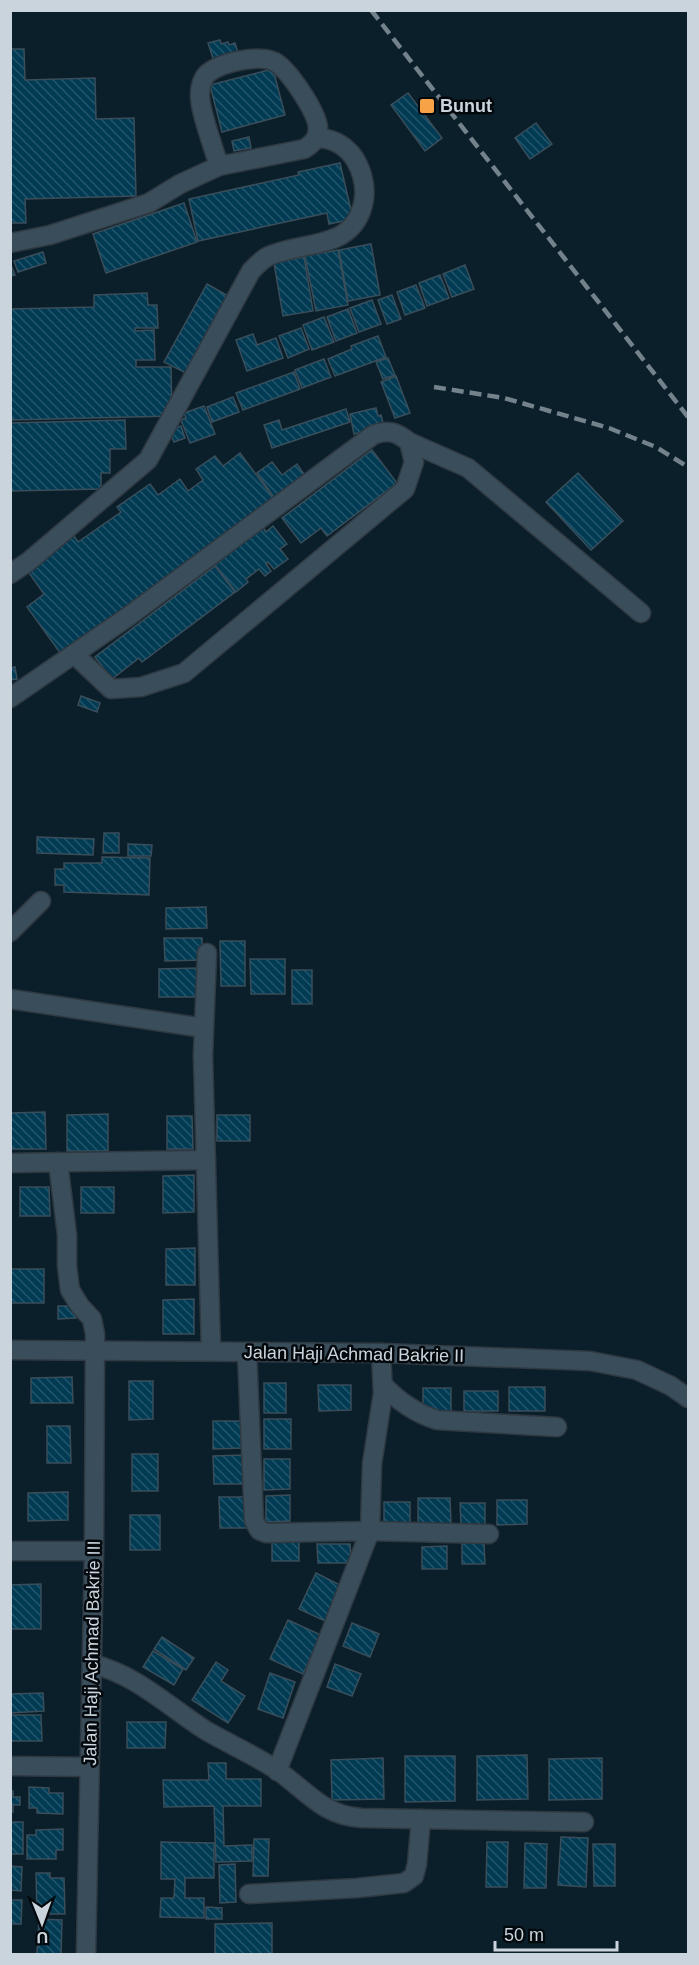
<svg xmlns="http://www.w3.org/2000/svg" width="699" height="1965" font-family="Helvetica,sans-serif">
<defs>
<pattern id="building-back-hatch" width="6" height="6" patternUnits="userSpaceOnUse" patternTransform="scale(1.5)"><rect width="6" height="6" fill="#003a53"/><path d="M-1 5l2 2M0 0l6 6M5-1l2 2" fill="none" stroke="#24566b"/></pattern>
</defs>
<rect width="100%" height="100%" fill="#0b1f2a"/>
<!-- building -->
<g fill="url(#building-back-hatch)" stroke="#394e5a" stroke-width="1.5">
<polygon points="220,40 221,44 228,42 229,45 235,43 238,53 214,61 208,43"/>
<polygon points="10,49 24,49 25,80 95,78 96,119 134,118 136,196 25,199 26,223 10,223"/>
<polygon points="273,69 285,115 222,132 210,85"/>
<polygon points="408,93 442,138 425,151 391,105"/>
<polygon points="536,123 552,144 530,159 515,138"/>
<polygon points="249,137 251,148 234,151 232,141"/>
<polygon points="340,163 353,219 329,224 327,213 198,241 189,199 299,175 298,172"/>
<polygon points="184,203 197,242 106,273 93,234"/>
<polygon points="371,244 380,295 348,301 339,250"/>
<polygon points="338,250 348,305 316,311 305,256"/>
<polygon points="43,252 46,263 18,272 14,261"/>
<polygon points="304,257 313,311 283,316 274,263"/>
<polygon points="10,263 15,275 10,276"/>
<polygon points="465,265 474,289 452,297 443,274"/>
<polygon points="440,275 449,298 427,306 419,283"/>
<polygon points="207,284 230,297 188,374 164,362"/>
<polygon points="416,285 425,308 405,315 397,292"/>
<polygon points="147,293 148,305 157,305 158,328 135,328 135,331 154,330 155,360 136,360 136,367 171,367 172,416 10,420 10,309 94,307 94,295"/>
<polygon points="392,295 401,319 387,324 378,300"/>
<polygon points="372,300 381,324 359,332 350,308"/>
<polygon points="348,309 357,333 336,341 327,317"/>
<polygon points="324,317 334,342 312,350 303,325"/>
<polygon points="301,328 309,349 288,358 279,336"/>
<polygon points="253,334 257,345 276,338 283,358 247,371 236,340"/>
<polygon points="378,336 386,357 335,376 328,359 352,349 351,346"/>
<polygon points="388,358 395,375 383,379 376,362"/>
<polygon points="324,359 331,377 302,388 295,370"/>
<polygon points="294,372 300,389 243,410 236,393"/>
<polygon points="396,376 410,413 395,418 381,382"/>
<polygon points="233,397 239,412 212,422 207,407"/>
<polygon points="204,406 215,434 190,443 181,420 186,418 184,413"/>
<polygon points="376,408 378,416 381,415 384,427 354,434 350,414"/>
<polygon points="346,409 350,422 272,448 264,425 279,420 282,430"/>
<polygon points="125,420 126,449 110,449 110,473 101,473 101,489 10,491 10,423"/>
<polygon points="181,426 185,438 174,442 169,431"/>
<polygon points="372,450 397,483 327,536 321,528 301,543 282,518"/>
<polygon points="240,453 275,500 61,654 27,607 44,594 27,570 74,536 78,542 121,512 117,507 150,484 158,495 180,479 188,491 203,480 196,469 215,456 223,466"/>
<polygon points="272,462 282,475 297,464 306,477 275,499 257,473"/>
<polygon points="578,473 623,521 591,550 546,502"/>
<polygon points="273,526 287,544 280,549 288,559 274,569 268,562 266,564 271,571 265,576 259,569 246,579 248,582 236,592 215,565 263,527 266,532"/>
<polygon points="215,566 235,592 142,662 139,658 112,679 95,657"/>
<polygon points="15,667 17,679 10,680 10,668"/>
<polygon points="81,696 100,703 97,712 78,705"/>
<polygon points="104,833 119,833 119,853 103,853"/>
<polygon points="37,837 94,839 93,855 37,853"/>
<polygon points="128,844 152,845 151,856 128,856"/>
<polygon points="102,857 150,858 149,895 64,892 64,885 55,885 55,869 64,869 64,863 102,863"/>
<polygon points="206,907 207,928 166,929 166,908"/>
<polygon points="164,938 202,938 202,960 165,961"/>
<polygon points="220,941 245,941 245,986 221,986"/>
<polygon points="250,959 285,959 285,994 251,994"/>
<polygon points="198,968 198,997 159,997 159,969"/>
<rect x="292" y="970" width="20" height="34"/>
<polygon points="45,1112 46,1149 10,1149 10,1113"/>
<polygon points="108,1114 108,1151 67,1151 67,1115"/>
<rect x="217" y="1115" width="33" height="26"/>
<polygon points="167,1116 192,1116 193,1149 167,1149"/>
<polygon points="194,1175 194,1212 163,1213 163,1176"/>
<polygon points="20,1187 49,1187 50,1216 20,1216"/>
<rect x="81" y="1187" width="33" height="26"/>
<polygon points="195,1248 195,1285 166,1285 166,1249"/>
<rect x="10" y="1269" width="34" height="34"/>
<polygon points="194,1299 194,1334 163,1334 163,1300"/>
<polygon points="58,1306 76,1306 76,1318 58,1319"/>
<polygon points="72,1377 73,1403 31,1403 31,1378"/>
<polygon points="129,1381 153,1381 153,1419 129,1420"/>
<rect x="264" y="1383" width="22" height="30"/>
<polygon points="318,1385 351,1385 351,1410 319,1411"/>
<rect x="509" y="1387" width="36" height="24"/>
<rect x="423" y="1388" width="28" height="24"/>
<rect x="464" y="1391" width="34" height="20"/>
<rect x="264" y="1419" width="27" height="30"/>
<polygon points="213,1421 243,1421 243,1448 213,1449"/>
<polygon points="47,1426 70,1426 71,1463 47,1463"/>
<rect x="132" y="1454" width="26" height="37"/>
<polygon points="243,1455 244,1484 214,1484 213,1456"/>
<polygon points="264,1459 290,1459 290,1489 264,1490"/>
<polygon points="68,1492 68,1520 28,1521 28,1493"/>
<polygon points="290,1495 290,1521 266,1522 266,1496"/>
<polygon points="219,1497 247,1497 247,1528 220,1528"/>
<polygon points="418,1498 450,1498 451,1524 418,1524"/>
<polygon points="497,1500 527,1500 527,1524 497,1525"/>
<rect x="384" y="1502" width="26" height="21"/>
<polygon points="460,1503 485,1503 485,1525 461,1525"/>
<rect x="130" y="1515" width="30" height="35"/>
<polygon points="299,1541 299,1561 272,1561 272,1542"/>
<polygon points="462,1543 484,1543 485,1564 462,1564"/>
<polygon points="317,1544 350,1544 351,1563 318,1563"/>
<polygon points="447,1546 447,1569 422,1569 422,1547"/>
<polygon points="316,1573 342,1586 325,1621 299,1609"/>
<polygon points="41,1584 41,1629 10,1629 10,1585"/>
<polygon points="288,1620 321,1635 303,1674 270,1659"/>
<polygon points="352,1623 379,1634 370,1657 343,1646"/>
<polygon points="162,1637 194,1658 186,1670 154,1649"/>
<polygon points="153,1651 183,1669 174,1685 143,1667"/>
<polygon points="216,1662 228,1670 221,1681 245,1696 228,1723 192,1700"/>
<polygon points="335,1664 361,1674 352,1696 327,1687"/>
<polygon points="270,1673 295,1682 283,1718 258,1709"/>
<polygon points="43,1693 44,1711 10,1713 10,1694"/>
<polygon points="10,1715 41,1715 42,1741 10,1741"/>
<polygon points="127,1722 166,1722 165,1748 127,1748"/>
<polygon points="527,1755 528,1799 477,1800 477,1756"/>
<polygon points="405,1756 455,1756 455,1801 405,1802"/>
<polygon points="383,1758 384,1799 332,1800 331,1760"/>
<polygon points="602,1758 602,1799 549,1800 549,1759"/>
<polygon points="208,1763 226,1763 226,1779 261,1779 261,1806 223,1806 224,1846 252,1845 252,1861 216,1862 214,1806 164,1807 163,1780 209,1780"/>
<polygon points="29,1787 49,1788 49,1793 63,1793 63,1814 37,1813 37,1808 29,1808"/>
<polygon points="10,1791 13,1791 13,1797 20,1797 20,1805 13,1805 13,1812 10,1812"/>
<rect x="10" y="1822" width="13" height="32"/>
<polygon points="63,1829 63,1850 56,1850 56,1859 27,1859 27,1835 36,1835 36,1830"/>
<polygon points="561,1837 588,1838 586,1887 558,1885"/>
<polygon points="254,1839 269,1839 268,1876 253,1876"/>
<polygon points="161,1842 214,1843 214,1878 185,1878 185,1898 204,1898 204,1918 160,1917 161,1898 174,1898 175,1879 161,1879"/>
<polygon points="487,1842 508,1842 507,1887 486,1887"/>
<polygon points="525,1843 547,1844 546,1888 524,1888"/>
<polygon points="593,1844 615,1844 615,1886 594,1886"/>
<polygon points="235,1864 236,1902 220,1903 219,1865"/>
<polygon points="10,1866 22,1867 21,1891 10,1890"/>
<polygon points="36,1873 50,1873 50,1878 64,1878 65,1914 37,1914"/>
<polygon points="10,1900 22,1900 21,1924 10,1924"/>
<polygon points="206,1907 222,1908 222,1919 206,1919"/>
<polygon points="39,1919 62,1920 61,1954 37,1954"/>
<polygon points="272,1923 272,1954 215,1954 215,1924"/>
</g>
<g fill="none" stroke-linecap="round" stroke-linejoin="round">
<!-- minor casing -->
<g stroke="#303942" stroke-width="21">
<g id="minor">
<path d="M10,243L50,235L149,203L180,184L219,166C214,149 199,109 200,94C200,87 203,77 208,73C222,62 259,54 275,62C289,70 316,111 318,127C318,138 313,144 304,149L219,166"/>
<polyline points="409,442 468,468 641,613"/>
<path d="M10,574L28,562L148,460L251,271C256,266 262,259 269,256C305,240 356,251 364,199C366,184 361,167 352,155C343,144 331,138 316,138"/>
<path d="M10,698L129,616L373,435C388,429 397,432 409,442L414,462L405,489L184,673L141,687L111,689L74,654"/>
<polyline points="10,932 41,901"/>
<polyline points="207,953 203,1056 211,1351"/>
<polyline points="10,999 204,1028"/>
<polyline points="58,1162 67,1235 67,1266 70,1290 80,1306 92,1319 95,1334 94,1551 86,1954"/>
<polyline points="10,1163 206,1160"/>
<polyline points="10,1350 381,1353 590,1361 637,1370 671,1386 688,1398"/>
<polyline points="247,1352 254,1521 259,1530 266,1533 370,1531 489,1534"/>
<path d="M383,1385C399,1402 415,1413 437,1420L557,1427"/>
<polyline points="10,1551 94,1551"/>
<path d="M92,1664C135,1674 168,1706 205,1730C229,1744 254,1755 277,1770C307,1791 323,1816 362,1818L584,1822"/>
<polyline points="10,1766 89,1767"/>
<polyline points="277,1771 370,1531 372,1464 383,1393 381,1353"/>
<polyline points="249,1894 357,1888 404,1883 414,1876 417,1864 421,1819"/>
</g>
</g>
<!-- minor -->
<use href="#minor" stroke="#394e5a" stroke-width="18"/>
<!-- rail -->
<g stroke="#73828b" stroke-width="4.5" stroke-dasharray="12 6" stroke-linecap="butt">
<polyline points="371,10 688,417"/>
<polyline points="434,387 504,398 609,428 656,447 688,467"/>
</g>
</g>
<!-- markers -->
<rect fill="#f6a247" stroke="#03080c" stroke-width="2" x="419" y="98" width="16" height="16" rx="3"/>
<g text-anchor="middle" stroke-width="5" stroke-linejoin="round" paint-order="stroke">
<!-- poi labels -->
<g font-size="18" font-weight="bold" fill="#c9d4dc" stroke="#03080c" text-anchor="start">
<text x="440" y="112">Bunut</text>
</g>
<!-- street labels -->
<g font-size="18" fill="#c9d4dc" stroke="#03080c">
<text transform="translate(354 1354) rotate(1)" y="6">Jalan Haji Achmad Bakrie II</text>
<text transform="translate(92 1653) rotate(-89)" y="6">Jalan Haji Achmad Bakrie III</text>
</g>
</g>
<!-- border -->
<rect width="699" height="1965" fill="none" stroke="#c9d4dc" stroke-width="24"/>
<!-- north arrow -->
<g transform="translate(42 1923) rotate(179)" stroke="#03080c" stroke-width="4.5" paint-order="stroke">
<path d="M0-4.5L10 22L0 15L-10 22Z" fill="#c9d4dc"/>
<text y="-9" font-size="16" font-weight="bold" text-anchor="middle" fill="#c9d4dc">U</text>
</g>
<!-- scale -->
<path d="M495 1941v9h122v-9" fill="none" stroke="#c9d4dc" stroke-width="3"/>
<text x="504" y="1941" font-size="18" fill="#c9d4dc" stroke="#03080c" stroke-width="4.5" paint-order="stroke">50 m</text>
</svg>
